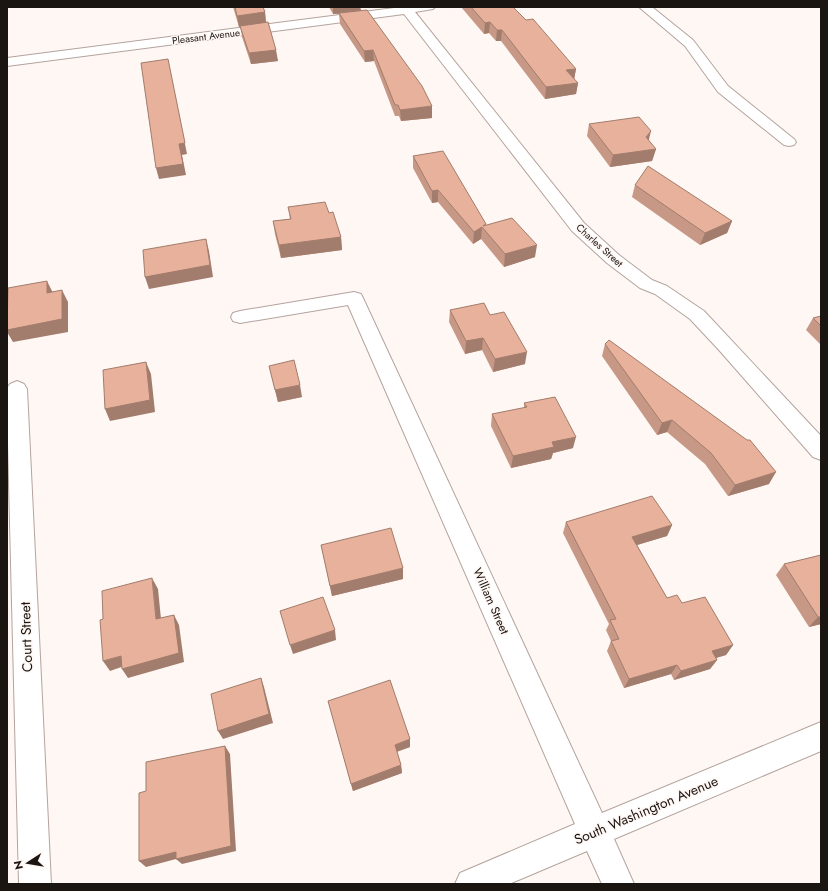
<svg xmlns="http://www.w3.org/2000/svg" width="828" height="891" font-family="Jost,sans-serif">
<rect width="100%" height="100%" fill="#fef7f4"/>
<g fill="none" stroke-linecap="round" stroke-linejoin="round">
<!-- minor casing -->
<g stroke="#b4a39d" stroke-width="2">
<g id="minor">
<polygon points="402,7 435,7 433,9 415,12 584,223 619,255 652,280 667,286 704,311 821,436 821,460 813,457 719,350 690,319 655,294 640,288 607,263 572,231 404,14 7,66 7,58"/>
<polygon points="639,7 652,7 693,40 728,86 794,139 796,142 794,145 789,146 784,145 718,92 685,46"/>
<polygon points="354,292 361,294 363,298 602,813 821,722 821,751 614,839 634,884 602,884 587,851 509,884 455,884 460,873 575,824 348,305 240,323 233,321 231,317 233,313 240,311"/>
<polygon points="17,381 24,384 27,389 51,884 19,884 7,403 7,388 10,384"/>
</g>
</g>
<!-- minor -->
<use href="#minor" fill="#fff" fill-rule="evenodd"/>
</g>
<!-- wall -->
<g fill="#c79885">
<polygon points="233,7 263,7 265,12 266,22 278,61 251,64 242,37 240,26 239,27"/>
<polygon points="329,7 360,7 361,10 432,118 401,121 399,116 395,116 374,61 365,62 340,24 339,14 333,14"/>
<polygon points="461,7 513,7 526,20 576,69 574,79 578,83 576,94 545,99 501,41 496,41 489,33 484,34"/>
<polygon points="589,124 648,141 656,149 652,161 610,167 587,136"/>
<polygon points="413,156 486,225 535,257 504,267 481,239 473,244 438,202 432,203 413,168"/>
<polygon points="635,185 732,221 727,233 700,245 632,197"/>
<polygon points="288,207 329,213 341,237 342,250 281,258 275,234 273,221 290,219"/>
<polygon points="450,310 490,315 525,364 493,372 482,350 465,354 449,322"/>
<polygon points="821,316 821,345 806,330 813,318"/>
<polygon points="605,344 769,484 728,496 705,464 667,432 657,435 602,356"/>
<polygon points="269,366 302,397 278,402"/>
<polygon points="524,403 573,448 553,453 551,459 511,468 491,426 492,414 524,408"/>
<polygon points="566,522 672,525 667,536 637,545 667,598 682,603 733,645 726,655 716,658 717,660 710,669 674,680 671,674 624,688 607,651 611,641 606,630 609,624 563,533"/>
<polygon points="321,545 403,579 332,596"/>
<polygon points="821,555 821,624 809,627 776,575 784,564"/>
<polygon points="328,701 410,747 397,752 401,765 402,773 353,791"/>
</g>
<!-- shaded-wall -->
<g fill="#a27c6c">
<polygon points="333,7 360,7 361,11 333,14"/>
<polygon points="265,12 266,23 239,27 237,16"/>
<polygon points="490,22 489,33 484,34 485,23"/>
<polygon points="497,30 502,30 501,41 496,41"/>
<polygon points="276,50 278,61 251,64 249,53"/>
<polygon points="373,50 374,61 365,62 364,51"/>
<polygon points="168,59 187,154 182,155 186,175 159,179 156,168 179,144"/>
<polygon points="576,69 574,80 566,70"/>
<polygon points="578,83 576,94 545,99 546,87"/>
<polygon points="432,106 432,118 401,121 400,110"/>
<polygon points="651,131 648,143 646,137"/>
<polygon points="656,149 652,161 610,167 613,155"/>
<polygon points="438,190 438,202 432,203 432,191"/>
<polygon points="732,221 727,233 700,245 705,233"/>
<polygon points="482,227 481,239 473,244 474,232"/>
<polygon points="341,237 342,250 281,258 279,245"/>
<polygon points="206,239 209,251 213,277 149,289 145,277"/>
<polygon points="537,245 535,257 504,267 505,254"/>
<polygon points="47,281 53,293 47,293"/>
<polygon points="62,290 68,302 68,332 13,342 7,332 7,330"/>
<polygon points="483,338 482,350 465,354 466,341"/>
<polygon points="527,352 525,364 493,372 495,359"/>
<polygon points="146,362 151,374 155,412 110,421 105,409"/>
<polygon points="300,385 302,397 278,402 275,390"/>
<polygon points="672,420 667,432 657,435 662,423"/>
<polygon points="576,437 573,448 553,453 551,459 511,468 513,456 552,442"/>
<polygon points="776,472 769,484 728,496 735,485"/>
<polygon points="672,525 667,536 627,548 632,537"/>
<polygon points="403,568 403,579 332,596 330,586"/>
<polygon points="152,578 158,589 162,629 156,619"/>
<polygon points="174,615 179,625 184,662 128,678 122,669"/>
<polygon points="818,617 821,617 821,624 809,627"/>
<polygon points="335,630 336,640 293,654 290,645"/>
<polygon points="733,645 726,655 705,661 712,651"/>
<polygon points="121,656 127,665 110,671 103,661"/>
<polygon points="717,660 710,669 674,680 681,671"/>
<polygon points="677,665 671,674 624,688 629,679"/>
<polygon points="261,678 264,687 273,723 223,739 218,731"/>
<polygon points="410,739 410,747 395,752 395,745"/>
<polygon points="225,746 230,754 236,851 182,864 176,859 146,867 139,861"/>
<polygon points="401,765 402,773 353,791 351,784"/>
</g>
<!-- building -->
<g fill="#e7b19b" stroke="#a27c6c">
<polygon points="235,7 263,7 265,12 237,16"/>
<polygon points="471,7 513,7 526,20 533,19 576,69 566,70 578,83 546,87 502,30 497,30 490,22 485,23"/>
<polygon points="367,10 422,86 432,106 400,110 398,105 395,105 373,50 364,51 339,13"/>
<polygon points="268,22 276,50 249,53 240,26"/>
<polygon points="168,59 185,143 179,144 183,164 156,168 141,63"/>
<polygon points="639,117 651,131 646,137 656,149 613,155 589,124"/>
<polygon points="443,151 486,224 483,226 512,218 537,245 505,254 482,227 474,232 438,190 432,191 413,156"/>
<polygon points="648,166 732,221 705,233 635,185"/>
<polygon points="325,202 329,213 333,212 341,237 279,245 273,221 291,219 288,207"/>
<polygon points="206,239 210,265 145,277 143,250"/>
<polygon points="47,281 47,293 62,290 62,319 7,330 8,288"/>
<polygon points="484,303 490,315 504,312 527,352 495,359 483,338 466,341 450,310"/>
<polygon points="821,316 821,326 813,318"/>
<polygon points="609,340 747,440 750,440 776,472 735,485 711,453 672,420 662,423 605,344"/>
<polygon points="294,360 300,385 275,390 269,366"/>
<polygon points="146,362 150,400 105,409 103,370"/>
<polygon points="555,397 576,437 552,442 554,447 513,456 492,414 527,407 524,403"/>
<polygon points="652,496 672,525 632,537 667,598 677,595 682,603 705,597 733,645 712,651 717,660 681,671 677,665 629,679 611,641 619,639 610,620 616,619 566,522"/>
<polygon points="391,528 403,568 330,586 321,545"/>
<polygon points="821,555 821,617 818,617 784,564"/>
<polygon points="152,578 156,619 174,615 179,653 122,669 121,656 103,661 100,620 103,619 102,591"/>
<polygon points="323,597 335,630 290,645 280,611"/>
<polygon points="261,678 269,714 218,731 211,694"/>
<polygon points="390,680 410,739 395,745 401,765 351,784 328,701"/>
<polygon points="225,746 231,846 176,859 176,852 139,861 139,793 146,791 146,762"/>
</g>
<g text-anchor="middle" stroke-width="3" stroke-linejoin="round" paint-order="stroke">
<!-- far-street labels -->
<g font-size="10" fill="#1b1512" stroke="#fef7f4">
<text transform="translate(206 36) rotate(-7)" y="4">Pleasant Avenue</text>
<text transform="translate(600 245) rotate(42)" y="4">Charles Street</text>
</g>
<!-- street labels -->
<g font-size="12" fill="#1b1512" stroke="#fef7f4">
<text transform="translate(491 601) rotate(66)" y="4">William Street</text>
</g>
<!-- near-street labels -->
<g font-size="14" fill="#1b1512" stroke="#fef7f4">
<text transform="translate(26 637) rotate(-92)" y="5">Court Street</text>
<text transform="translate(646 810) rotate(-23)" y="5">South Washington Avenue</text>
</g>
</g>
<!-- border -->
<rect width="828" height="891" fill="none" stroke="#1b1512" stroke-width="16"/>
<!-- north arrow -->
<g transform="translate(28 863) rotate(258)" stroke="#fef7f4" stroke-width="3" paint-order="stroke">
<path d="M0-3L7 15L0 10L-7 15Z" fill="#1b1512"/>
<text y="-6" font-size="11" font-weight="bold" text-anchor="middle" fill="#1b1512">N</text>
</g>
</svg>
